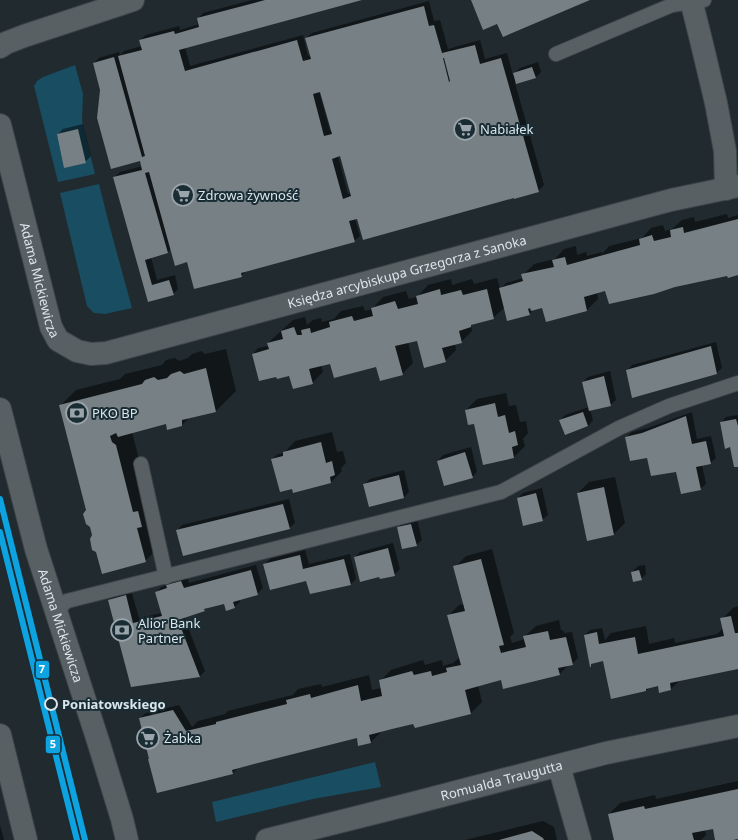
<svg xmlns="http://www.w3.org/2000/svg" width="738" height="840" font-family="'Noto Sans',sans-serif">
<rect width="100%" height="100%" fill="#202a2f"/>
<!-- green -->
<g fill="#194d61">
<polygon points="75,65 83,94 82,121 95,174 58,182 34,86 37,81 43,77"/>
<polygon points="99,184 109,224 132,308 105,314 94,313 87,306 60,193"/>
<polygon points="375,762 381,787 313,799 216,822 212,802"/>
</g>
<!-- shadow -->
<g fill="#0007" fill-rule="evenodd">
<path d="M252,0H360L185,47L190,66L303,35L308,56L311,55L306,38L312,33L429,1L434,21L440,20L448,49L480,40L485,59L507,53L513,75L520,68L538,62L541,72L536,77L515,83L544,185L538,191L355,219L360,236L354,241L247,270L241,276L188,261L171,249L167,253L151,257L157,280L175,275L178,289L173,294L148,301L114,178L120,172L143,166L141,160L101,90L94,63L99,58L119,52L120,55L124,51L142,46L140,40L146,35L179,26L180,30L199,24L198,19L203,13ZM319,91H321L332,131H330ZM341,155L351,193L348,194L338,156Z"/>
<polygon points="83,124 91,156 85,162 58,134 63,129"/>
<polygon points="727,214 728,218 738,215 738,274 728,274 606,289 597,292 598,299 587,310 547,321 543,307 535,309 529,314 505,307 493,318 473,324 471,326 472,331 461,342 455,344 456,350 445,361 417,340 408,342 413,363 402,374 377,366 330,362 321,365 323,372 312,383 289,375 253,354 258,348 269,346 268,343 293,320 305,317 307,325 313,320 321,318 322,322 334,319 341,311 363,306 365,311 372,309 383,297 406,291 409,299 417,297 428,285 451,279 452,285 472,279 474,284 497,278 500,289 506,283 523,278 523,275 534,264 555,259 564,249 576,246 577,255 586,252 587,256 602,252 602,254 609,246 642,238 651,228 663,225 665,231 672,229 682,220 694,217 695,222"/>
<polygon points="716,342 722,368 716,373 627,371 632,365"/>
<polygon points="226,349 236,391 216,411 190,417 182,425 166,423 132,432 161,545 145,561 93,535 60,406 76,390 120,379 125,374 162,365 166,360 175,358 179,361 188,358 192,354 201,351 205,354"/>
<polygon points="610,371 616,400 610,405 590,410 593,420 588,426 560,420 565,415 589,407 583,382 588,377"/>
<polygon points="506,393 509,406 516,405 520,422 526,421 528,433 523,439 525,446 514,457 475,422 466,410 477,399"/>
<polygon points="692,412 697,439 711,436 716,458 710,463 702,465 706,484 700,489 677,470 648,457 626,437 632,432 648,428"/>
<polygon points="738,415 738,466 721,423 726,417"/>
<polygon points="332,432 337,452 343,451 346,463 341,468 342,471 331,482 292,487 272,459 278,454 284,453 295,441"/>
<polygon points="471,447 477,472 472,477 438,461 443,455"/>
<polygon points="404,470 409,492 404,497 365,484 370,479"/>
<polygon points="615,477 625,523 614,534 588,540 578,493 589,482"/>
<polygon points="542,488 548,515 542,520 518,498 523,493"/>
<polygon points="289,499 295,523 289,528 177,531 182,525"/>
<polygon points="417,519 422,540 416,545 398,528 403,522"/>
<polygon points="393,543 400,569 394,575 355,557 360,552"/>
<polygon points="492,549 514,633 510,637 512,643 525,639 524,637 536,626 559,620 561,630 563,630 564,633 572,632 578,658 572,664 569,664 560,674 502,679 478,685 482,702 471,713 415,727 413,723 382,731 371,742 357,737 239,767 233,773 149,759 150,758 140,718 146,713 179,705 192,727 198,721 225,714 228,711 293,695 298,689 321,684 322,687 369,675 372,690 381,688 380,681 391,670 423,660 425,665 442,660 443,666 453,663 460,657 448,616 459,605 464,604 455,567 466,556"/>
<polygon points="305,550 309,564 350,554 356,579 351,584 310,593 307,580 265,564 270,559"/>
<polygon points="256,565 263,588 257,594 239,599 240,602 234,607 225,602 208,607 204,610 184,617 205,671 200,676 132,686 109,601 114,595 131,590 139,618 162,613 156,592 162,587 167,585 172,580 187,576 189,583"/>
<polygon points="645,565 646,574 641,579 632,572 638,566"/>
<polygon points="738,606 738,668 680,680 671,689 660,691 659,685 649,687 646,691 603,660 585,635 590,630 602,628 605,640 611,633 646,626 649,644 674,638 675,643 717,634 723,628 722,619 733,608"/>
<polygon points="738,781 738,838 729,840 716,840 714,828 705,830 706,835 701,840 615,840 609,814 620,803 655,795 656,799"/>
<polygon points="543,821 554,827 557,840 465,840"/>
<polygon points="0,825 4,840 0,840"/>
</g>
<!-- building -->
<g fill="#778084" fill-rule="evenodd">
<path d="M265,0H362L179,50L185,71L297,40L303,61L311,59L305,38L424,6L429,26L434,25L442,53L475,45L480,64L501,58L539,192L514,199V198L363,240L357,219L349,221L355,242L241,273L242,277L194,289L187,262L175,266L149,172L145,173L168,253L145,260L152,285L169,280L174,295L148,302L113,177L142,170L140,161L111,169L97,118L100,90L93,63L114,57L142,157L145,156L118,56L142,50L139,40L174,31L175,34L199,27L197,18ZM443,58H444L450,81L449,82ZM320,92L332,134L324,136L313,94ZM340,156L351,196L343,199L332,159Z"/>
<polygon points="471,0 590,0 503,37 497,24 483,30"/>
<polygon points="532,67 536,78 516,84 513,73"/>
<polygon points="78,129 86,163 64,168 57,134"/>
<polygon points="738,219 738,275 728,278 727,276 675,287 654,294 609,304 605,291 584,297 587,311 546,322 542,308 531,311 530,308 528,309 530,315 507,321 499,288 523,281 521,274 554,267 552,260 565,257 567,265 640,245 639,239 652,235 654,241 671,237 670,230 683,227 684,233"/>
<polygon points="440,289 441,295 461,290 463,295 487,289 494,319 471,325 471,327 459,331 462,343 442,348 446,362 424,368 417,341 395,346 403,375 380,381 376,367 334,378 330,364 309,369 313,384 293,389 289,376 277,379 276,377 259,381 252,354 269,349 267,343 283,339 281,331 294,327 297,335 302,335 301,330 310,328 311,333 330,327 329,322 352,316 354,321 373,316 371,308 395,301 398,309 418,304 416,296"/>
<polygon points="711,346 717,374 632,398 626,370"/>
<polygon points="206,368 216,412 182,420 182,426 167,430 166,424 118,437 116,433 110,436 112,442 116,445 133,512 138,511 142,527 137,528 146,562 102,574 96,552 92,550 90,539 92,535 90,527 86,524 83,514 86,510 59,405 142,384 145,380 154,377 158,380 167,378 171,374 180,371 184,374"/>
<polygon points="604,376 611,406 589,411 582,382"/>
<polygon points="495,403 498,417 505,415 509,433 515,431 518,445 512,447 514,458 483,465 474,424 468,425 465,410"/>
<polygon points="583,412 588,426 565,435 559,420"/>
<polygon points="686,416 692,444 706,441 711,464 696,467 701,490 681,494 676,472 651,476 647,458 630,461 625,437 642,433"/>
<polygon points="736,419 738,426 738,467 734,467 730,447 725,449 720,422"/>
<polygon points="321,442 326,463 332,461 335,475 330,477 331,483 293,493 292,489 280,492 271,459 283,456 283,452"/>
<polygon points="465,452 473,478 444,486 437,461"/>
<polygon points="399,475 404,498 369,507 363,484"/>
<polygon points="604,487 614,535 587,541 577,493"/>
<polygon points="536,493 543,521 523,526 517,498"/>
<polygon points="283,504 290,529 183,556 176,530"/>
<polygon points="411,524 417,546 402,549 397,527"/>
<polygon points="388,548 395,576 380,579 379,577 360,582 354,557"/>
<polygon points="300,555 303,569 344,559 351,585 310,594 306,581 270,590 263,564"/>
<polygon points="481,559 504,645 499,646 501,653 526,647 523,636 548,631 550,640 566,637 573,665 558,668 560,675 503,689 501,680 465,690 471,714 415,728 413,724 392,729 369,735 371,743 358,746 357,738 254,764 232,770 233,774 157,793 148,759 149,759 139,718 173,710 186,731 216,724 216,722 287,704 286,700 310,694 311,698 358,685 361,701 382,696 379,680 412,671 414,675 431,671 432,676 447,672 446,668 461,665 447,615 465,611 453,566"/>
<polygon points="251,570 258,595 233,602 235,608 226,611 224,604 204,609 205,611 178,620 200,677 131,687 108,600 126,595 133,623 162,616 155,592 167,588 166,585 181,581 184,588"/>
<polygon points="639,570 642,580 633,582 631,572"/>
<polygon points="731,616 735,633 738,633 738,669 670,683 671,690 659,693 658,686 646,689 646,691 611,699 603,661 591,664 591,667 590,667 584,635 597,632 599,644 635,637 638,654 724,636 720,618"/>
<polygon points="738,789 738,839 733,840 715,840 713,829 692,833 694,840 614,840 608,814 644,806 645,809"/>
<polygon points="532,831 543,838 544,840 499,840"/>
</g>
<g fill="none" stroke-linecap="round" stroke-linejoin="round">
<!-- lane casing -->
<g stroke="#3d4549" stroke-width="16">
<g id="lane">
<polyline points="556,54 672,5 704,0"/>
<polyline points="141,464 166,577"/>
<polyline points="56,610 67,601 501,492 619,428 669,406 738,383"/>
</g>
</g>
<!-- street casing -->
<g stroke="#3d4549" stroke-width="24">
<g id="street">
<polyline points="691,0 701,40 716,103 725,151 726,189"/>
<polyline points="0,47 6,43 24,36 133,0"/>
<path id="s1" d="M0,125L51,327L58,340L77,351L91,354L106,353L619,214L671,200L738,186"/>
<polyline points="559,766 580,840"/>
</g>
</g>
<!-- secondary casing -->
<g stroke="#3d4549" stroke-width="24">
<g id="secondary">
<path id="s2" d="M0,409L36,549L99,744L122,819L127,840"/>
<polyline points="0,735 26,840"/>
<path id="s3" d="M267,840L410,804L606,753L738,726"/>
</g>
</g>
<!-- lane -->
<use href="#lane" stroke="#586063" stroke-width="14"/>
<!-- street -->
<use href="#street" stroke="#586063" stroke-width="22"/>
<!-- secondary -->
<use href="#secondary" stroke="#586063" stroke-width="22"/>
<!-- tram-1 casing -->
<g stroke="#1a2d35" stroke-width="9">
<polyline id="tram-1" points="0,499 85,840"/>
</g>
<!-- tram-2 casing -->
<g stroke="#1a2d35" stroke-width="9">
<polyline id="tram-2" points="0,532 77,840"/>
</g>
<!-- tram-1 -->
<use href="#tram-1" stroke="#0da2e0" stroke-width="6"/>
<!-- tram-2 -->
<use href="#tram-2" stroke="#0da2e0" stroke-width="6"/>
</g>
<!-- icons -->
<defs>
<g id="supermarket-ring" transform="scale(1.15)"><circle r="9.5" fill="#1a2d35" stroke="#9aa4aa" stroke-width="1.5"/><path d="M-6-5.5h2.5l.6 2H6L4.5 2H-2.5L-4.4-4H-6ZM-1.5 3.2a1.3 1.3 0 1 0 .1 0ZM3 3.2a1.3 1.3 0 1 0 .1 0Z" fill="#9aa4aa"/></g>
<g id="bank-ring" transform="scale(1.15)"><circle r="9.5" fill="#1a2d35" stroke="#9aa4aa" stroke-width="1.5"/><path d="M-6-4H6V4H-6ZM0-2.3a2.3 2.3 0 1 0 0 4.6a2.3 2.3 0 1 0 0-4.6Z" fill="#9aa4aa"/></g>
</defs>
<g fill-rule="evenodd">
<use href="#supermarket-ring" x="465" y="129"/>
<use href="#supermarket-ring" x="183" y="195"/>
<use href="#bank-ring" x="77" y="413"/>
<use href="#bank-ring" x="122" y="630"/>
<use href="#supermarket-ring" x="148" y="738"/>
</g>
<!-- markers -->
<circle fill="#1a2d35" stroke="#dbe6ec" stroke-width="2" cx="51" cy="704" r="6"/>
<g text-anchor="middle" stroke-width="4" stroke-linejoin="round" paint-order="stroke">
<!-- poi labels -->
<g font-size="13" fill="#dbe6ec" stroke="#1a2d35" text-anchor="start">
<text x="480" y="134">Nabiałek</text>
<text x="198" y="200">Zdrowa żywność</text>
<text x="92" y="418">PKO BP</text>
<text x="138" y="628">Alior Bank<tspan x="138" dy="15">Partner</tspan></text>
<text x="164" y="743">Żabka</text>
</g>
<!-- street labels -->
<g font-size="13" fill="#dbe6ec" stroke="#1a2d35">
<text dy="5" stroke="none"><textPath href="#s1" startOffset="586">Księdza arcybiskupa Grzegorza z Sanoka</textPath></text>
<text dy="5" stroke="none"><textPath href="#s1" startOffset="160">Adama Mickiewicza</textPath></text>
<text dy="5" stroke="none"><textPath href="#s2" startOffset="225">Adama Mickiewicza</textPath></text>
<text dy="5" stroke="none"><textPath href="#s3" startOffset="242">Romualda Traugutta</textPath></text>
</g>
<!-- stop labels -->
<g font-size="13" font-weight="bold" fill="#dbe6ec" stroke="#1a2d35" text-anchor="start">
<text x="62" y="709">Poniatowskiego</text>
</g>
</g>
<g stroke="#1a2d35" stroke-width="1.5">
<rect x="35" y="660" width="15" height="19" rx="4" fill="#0da2e0"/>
<rect x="45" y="735" width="16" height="19" rx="4" fill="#0da2e0"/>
</g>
<g font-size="11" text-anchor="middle" font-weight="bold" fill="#fff">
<text x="42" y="673">7</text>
<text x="53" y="748">5</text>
</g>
</svg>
